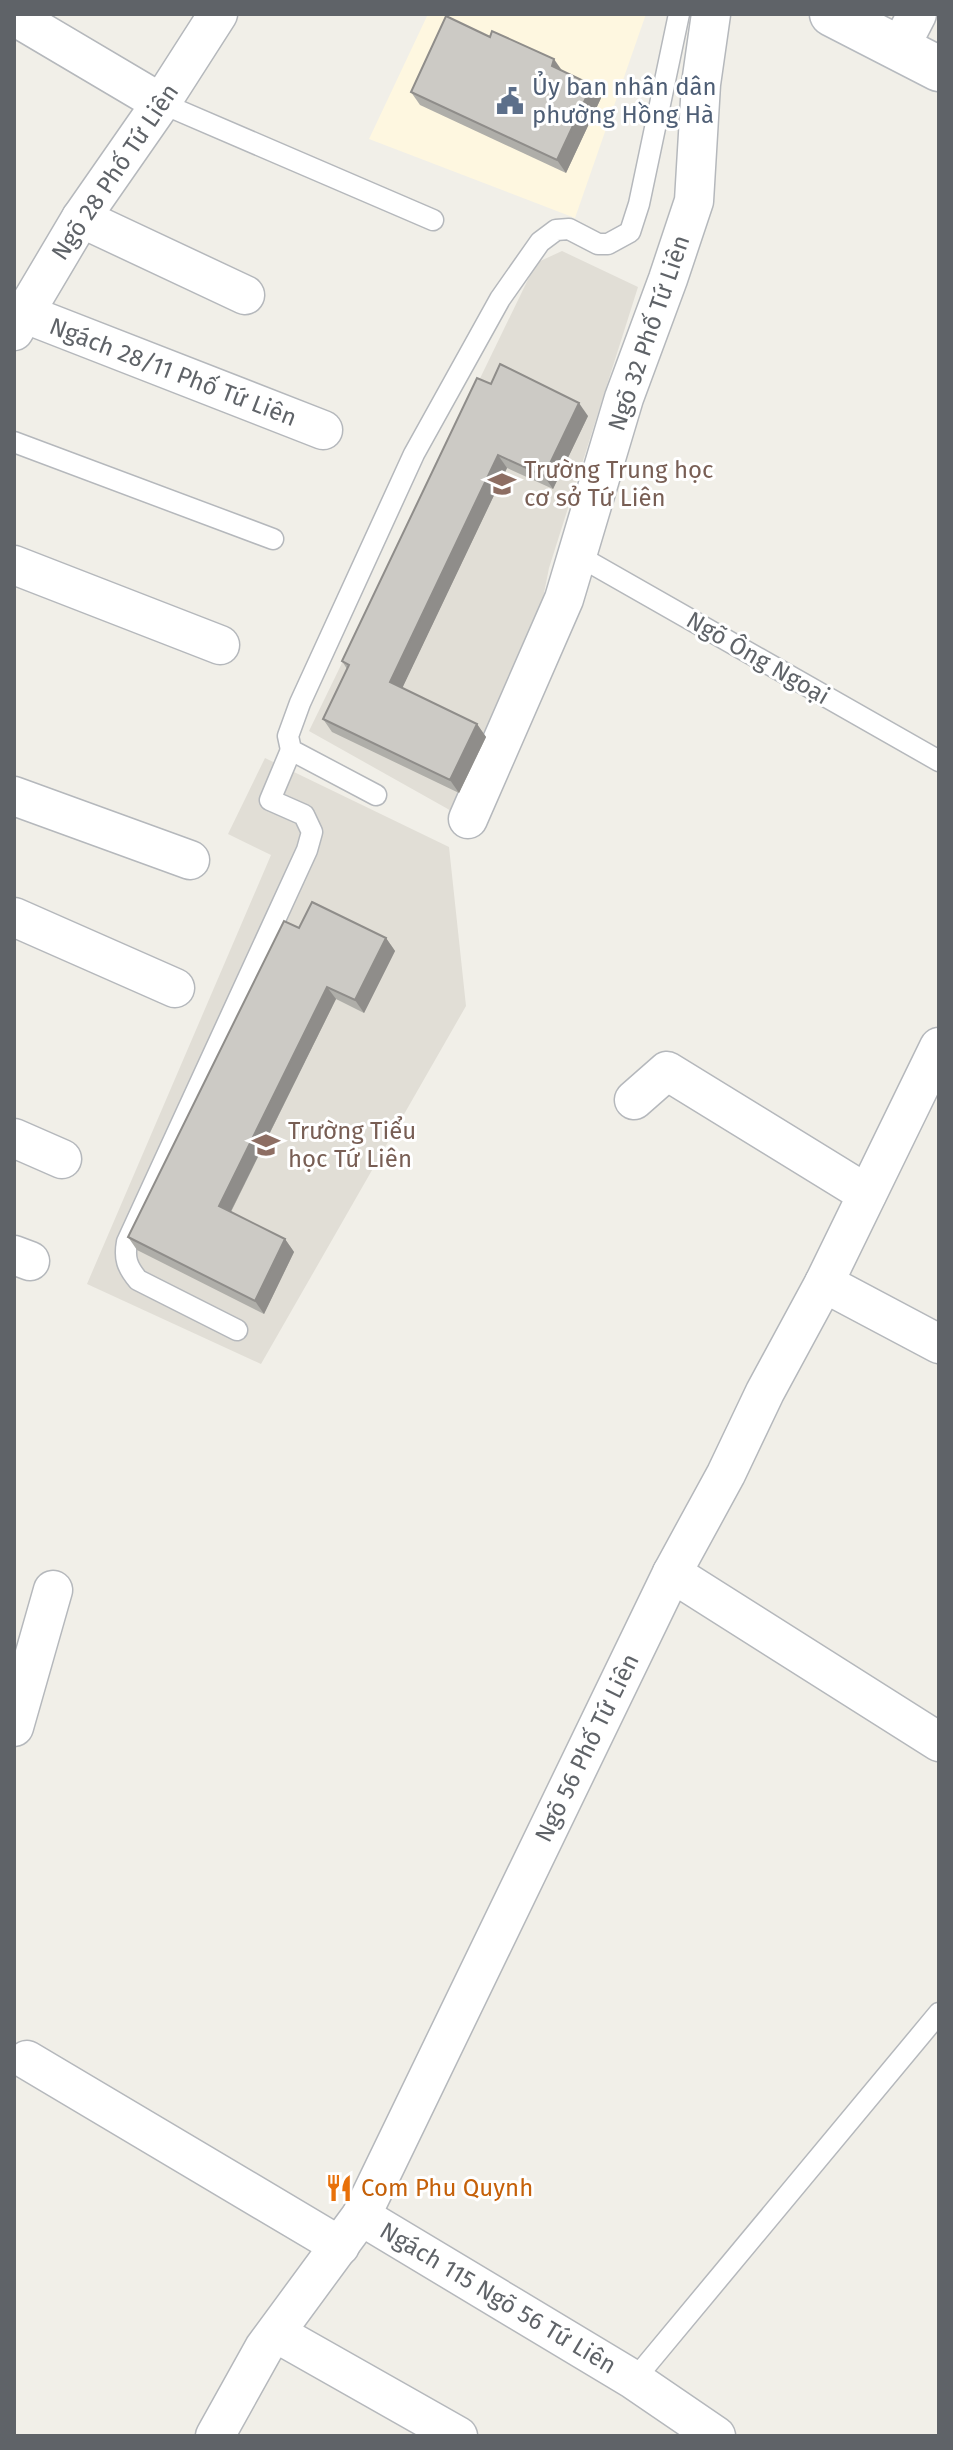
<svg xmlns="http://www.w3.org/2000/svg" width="953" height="2450" font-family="'Fira Sans',sans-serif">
<rect width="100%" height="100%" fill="#f1efe8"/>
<!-- commercial -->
<polygon fill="#fef7e0" points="428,14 646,14 575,218 369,139"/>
<!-- education -->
<g fill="#e1ded6">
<polygon points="562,251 638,287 549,568 536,633 455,813 309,731 536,263"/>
<polygon points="265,758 449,847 466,1006 261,1364 87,1284 271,855 228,834"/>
</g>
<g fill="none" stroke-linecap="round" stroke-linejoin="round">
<!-- lane casing -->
<g stroke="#b5b8bc" stroke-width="23">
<g id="lane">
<polyline points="161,103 433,220"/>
<polyline points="14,442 273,539"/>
<polyline points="577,555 939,761"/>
<polyline points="376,795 291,750 288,736 300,703 414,454 500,299 540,242 556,230 569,229 598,244 608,244 630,232 639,204 679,14"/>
<path d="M237,1330L138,1280C127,1267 124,1258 127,1242L307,850L312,832L304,815L270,800L291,750"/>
<polyline points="634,2380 939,2013"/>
</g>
</g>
<!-- street casing -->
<g stroke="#b5b8bc" stroke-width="41">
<g id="street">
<polyline points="14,16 161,103"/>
<polyline points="900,47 917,14"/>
<polyline points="81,218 245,295"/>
<polyline points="23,313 323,430"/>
<polyline points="14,331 81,218 161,103 218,14"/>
<polyline points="14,565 220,645"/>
<polyline points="14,796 190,860"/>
<polyline points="468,819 564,599 624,398 668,279 694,201 701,84 711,14"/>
<polyline points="14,917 175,988"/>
<polyline points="634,1100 667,1071 867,1194"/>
<polyline points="14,1138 62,1159"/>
<polyline points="14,1255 30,1261"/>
<polyline points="824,1283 939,1344"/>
<polyline points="672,1573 939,1742"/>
<polyline points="14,1727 53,1590"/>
<polyline points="27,2060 340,2246"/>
<polyline points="361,2216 634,2380 716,2436"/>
<polyline points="276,2333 458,2436"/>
<polyline points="215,2436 264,2348 361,2216 672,1573 726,1474 765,1392 824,1283 939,1047"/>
</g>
</g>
<!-- secondary casing -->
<g stroke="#b6babf" stroke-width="47">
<polyline id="secondary" points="832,14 939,69"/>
</g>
<!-- lane -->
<use href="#lane" stroke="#fff" stroke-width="20"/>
<!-- street -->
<use href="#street" stroke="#fff" stroke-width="38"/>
<!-- secondary -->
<use href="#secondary" stroke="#fff" stroke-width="44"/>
</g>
<!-- wall -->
<g fill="#afaea9">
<polygon points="562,71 592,85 601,98 566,173 420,105 411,92"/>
<polygon points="491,384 588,416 553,489 507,468 402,688 477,724 486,737 459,793 332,732 323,719 347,669 342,661"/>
<polygon points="299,928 386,938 395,951 364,1013 336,999 231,1212 285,1239 294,1252 264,1314 137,1250 128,1237"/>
</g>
<!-- shaded-wall -->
<g fill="#8f8d8a">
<polygon points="554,59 563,72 552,66"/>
<polygon points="592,85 601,98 566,173 557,160"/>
<polygon points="579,403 588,416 553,489 544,476"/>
<polygon points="498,455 507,468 399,695 390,682"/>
<polygon points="477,724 486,737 459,793 450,780"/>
<polygon points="386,938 395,951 364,1013 355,1000"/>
<polygon points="327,987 336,999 227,1219 219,1206"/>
<polygon points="285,1239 294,1252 264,1314 255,1301"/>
</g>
<!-- building -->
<g fill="#cccac5" stroke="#8f8d8a" stroke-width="2">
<polygon points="446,16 490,37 492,31 554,59 552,66 592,85 557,160 411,92"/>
<polygon points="500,364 579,403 544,476 498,455 390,682 477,724 450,780 323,719 349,665 342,661 477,378 491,384"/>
<polygon points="312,902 386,938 355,1000 327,987 219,1206 285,1239 255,1301 128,1237 284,921 299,928"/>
</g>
<!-- icons -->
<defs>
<g id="civic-bare" transform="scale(2.16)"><path d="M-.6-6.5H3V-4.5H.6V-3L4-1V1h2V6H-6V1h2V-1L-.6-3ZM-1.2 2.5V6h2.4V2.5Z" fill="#5c6f8a" stroke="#fff" stroke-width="2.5" paint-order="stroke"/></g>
<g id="school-bare" transform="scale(2.16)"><path d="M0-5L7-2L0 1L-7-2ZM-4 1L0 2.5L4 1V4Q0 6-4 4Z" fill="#8d6e63" stroke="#fff" stroke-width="2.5" paint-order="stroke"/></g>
<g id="restaurant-bare" transform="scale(2.16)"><path d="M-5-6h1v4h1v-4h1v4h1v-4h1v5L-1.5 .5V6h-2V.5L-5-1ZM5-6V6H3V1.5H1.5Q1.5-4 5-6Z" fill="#e8710a" stroke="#fff" stroke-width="2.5" paint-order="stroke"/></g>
</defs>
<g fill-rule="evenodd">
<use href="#civic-bare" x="510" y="101"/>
<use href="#school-bare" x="502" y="484"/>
<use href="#school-bare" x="266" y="1145"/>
<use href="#restaurant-bare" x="339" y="2188"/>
</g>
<g text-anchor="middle" stroke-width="6" stroke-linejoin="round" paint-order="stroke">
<!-- service labels -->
<g font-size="24" fill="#4e5e75" stroke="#fff" text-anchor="start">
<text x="532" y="95">Ủy ban nhân dân<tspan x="532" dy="28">phường Hồng Hà</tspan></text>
</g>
<!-- street labels -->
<g font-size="24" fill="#5f6368" stroke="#fff">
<text transform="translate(115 172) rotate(-56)" y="8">Ngõ 28 Phố Tứ Liên</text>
<text transform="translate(649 333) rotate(-71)" y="8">Ngõ 32 Phố Tứ Liên</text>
<text transform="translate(173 372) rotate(21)" y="8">Ngách 28/11 Phố Tứ Liên</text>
<text transform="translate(758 658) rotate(30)" y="8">Ngõ Ông Ngoại</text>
<text transform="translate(587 1748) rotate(-64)" y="8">Ngõ 56 Phố Tứ Liên</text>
<text transform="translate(498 2298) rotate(31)" y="8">Ngách 115 Ngõ 56 Tứ Liên</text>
</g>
<!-- education labels -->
<g font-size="24" fill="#785e54" stroke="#fff" text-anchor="start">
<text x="524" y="478">Trường Trung học<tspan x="524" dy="28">cơ sở Tứ Liên</tspan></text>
<text x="288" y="1139">Trường Tiểu<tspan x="288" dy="28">học Tứ Liên</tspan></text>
</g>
<!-- food labels -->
<g font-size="24" fill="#c56008" stroke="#fff" text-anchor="start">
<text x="361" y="2196">Com Phu Quynh</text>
</g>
</g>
<!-- border -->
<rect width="953" height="2450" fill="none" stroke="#5f6368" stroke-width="32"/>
</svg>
